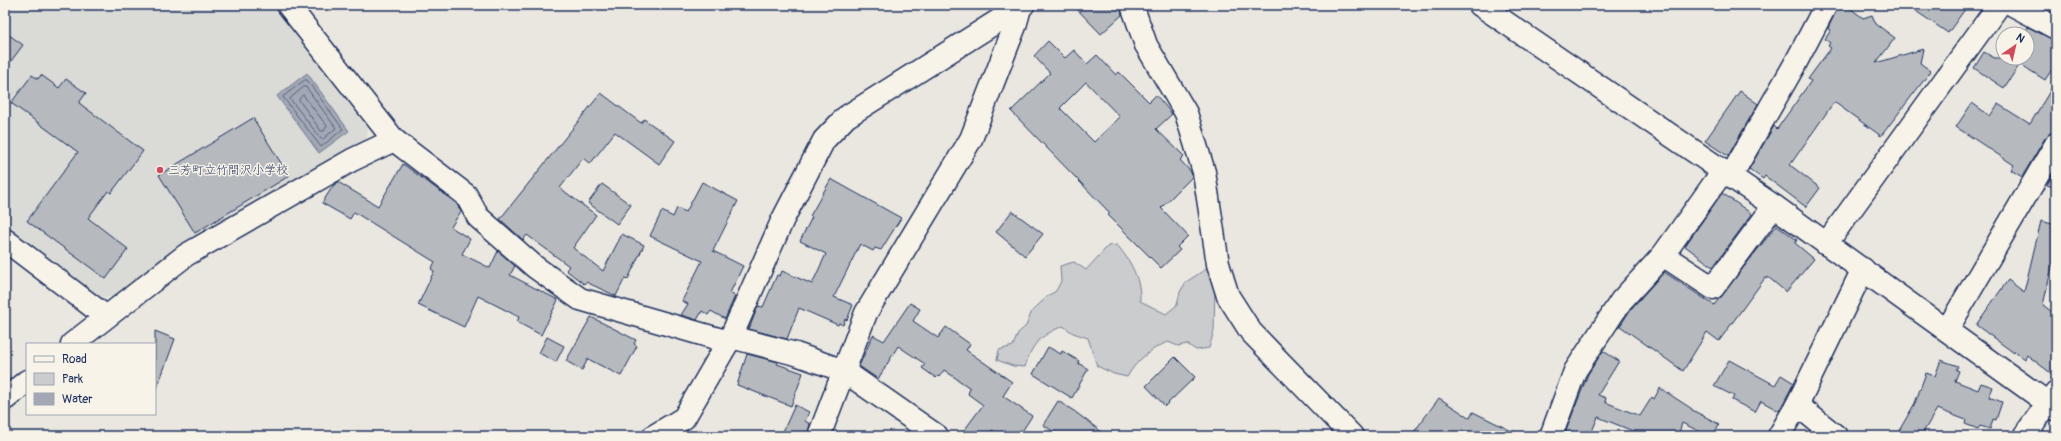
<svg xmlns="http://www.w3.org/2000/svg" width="2061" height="441" font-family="Pangolin,'Klee One',sans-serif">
<rect width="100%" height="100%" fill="#eae7e0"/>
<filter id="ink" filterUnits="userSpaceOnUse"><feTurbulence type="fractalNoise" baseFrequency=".025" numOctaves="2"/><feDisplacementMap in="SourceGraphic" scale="8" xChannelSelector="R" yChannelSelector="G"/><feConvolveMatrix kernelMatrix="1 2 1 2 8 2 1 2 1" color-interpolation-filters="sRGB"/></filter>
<g filter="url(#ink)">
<!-- built -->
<polygon fill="#dadad6" points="5,5 274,5 368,129 366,143 170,256 113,297 98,298 5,229 5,81 10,74 5,70"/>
<!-- green -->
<path fill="#cbcccd" stroke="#737e96" d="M1117,245C1131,261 1141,280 1140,301L1166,314L1177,305L1180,292L1186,282L1206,269L1215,286L1214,331L1209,348L1196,350L1187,344L1178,346L1168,342C1150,349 1136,361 1127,377L1114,374L1097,366L1088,338L1073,333L1063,326C1040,336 1032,343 1025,367L1013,366L997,360L999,350L1013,346L1018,333L1026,326L1032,311L1049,295L1056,291L1061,281L1060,266L1074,262L1086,270L1108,246Z"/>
<!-- water -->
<polygon fill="#a3a8b4" stroke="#6d7892" points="307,73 349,131 319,153 277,96"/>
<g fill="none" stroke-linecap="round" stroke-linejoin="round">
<!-- shore -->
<g stroke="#515f80" stroke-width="1">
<polygon points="305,80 307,80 343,129 321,147 283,97"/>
<polygon points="304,87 306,87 336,128 322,140 290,99"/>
<polygon points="303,95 327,126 324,131 321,131 299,100"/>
</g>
</g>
<!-- building -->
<g fill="#b6babf" stroke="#1b2f5e" fill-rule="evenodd">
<polygon points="1073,5 1120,5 1122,15 1101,34"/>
<polygon points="1839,5 1846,5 1863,18 1872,15 1876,24 1895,38 1876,63 1923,49 1920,63 1931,71 1881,136 1834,102 1790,165 1820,188 1806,207 1765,176 1763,179 1749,169 1774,126 1777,129 1811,81 1808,79 1831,48 1828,46 1830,43 1825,39 1831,30 1828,28"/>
<polygon points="1907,5 1968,5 1948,33"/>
<polygon points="2028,27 2056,41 2056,63 2045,80 2020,64 2004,88 1974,68 1984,52 1994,58 2027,58 2027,34 2024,34"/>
<polygon points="5,32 23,45 5,69"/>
<path d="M1048,41L1065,58L1074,50L1087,64L1097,55L1116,75L1119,72L1149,102L1156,95L1172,114L1156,129L1184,156L1180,160L1191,172L1192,177L1161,208L1188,236L1177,247L1180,250L1161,268L1108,215L1110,213L1011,111L1050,73L1034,56ZM1086,82L1120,117L1094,142L1060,108Z"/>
<polygon points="32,75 38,79 41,75 59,88 66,79 86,93 79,103 143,151 111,193 108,191 88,218 128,249 106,279 27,221 78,152 11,103"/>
<polygon points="2056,81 2056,132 2050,133 2045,138 2022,177 2011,170 2014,165 1956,127 1972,103 1990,116 1998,104 2030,124"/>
<polygon points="1740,91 1758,104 1728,156 1705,141"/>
<polygon points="601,93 641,123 644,119 675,141 659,164 615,132 590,164 583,158 560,188 596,215 573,248 603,271 622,234 644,245 628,279 625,278 616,296 586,282 584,284 566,270 569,266 527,235 523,240 500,219"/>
<polygon points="253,118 289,176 195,233 159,175"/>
<polygon points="403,164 456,203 461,211 451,227 470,239 462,254 490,268 498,251 515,266 510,275 558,300 541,335 517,322 519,317 478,296 464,327 418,305 434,271 431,269 435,262 354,212 350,219 322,203 333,186 338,182 378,206"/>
<polygon points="2056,169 2056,188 2047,185"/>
<polygon points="831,179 901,218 881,250 875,248 873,251 860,244 834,297 853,305 847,320 845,319 843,325 839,323 838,325 799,308 787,339 749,329 758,306 763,307 777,275 780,276 782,271 812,284 826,254 800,241 812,217 810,216"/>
<polygon points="702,182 738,201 713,251 743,266 730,293 735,296 725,319 711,311 708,315 702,311 697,320 681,315 688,304 682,301 702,261 650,236 662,211 673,217 677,208 686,212"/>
<polygon points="602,184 631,205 617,224 588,203"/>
<polygon points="1722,193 1752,214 1713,267 1685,246"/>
<polygon points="1012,211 1043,234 1025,256 996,232"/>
<polygon points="2041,221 2056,225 2056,249 2043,305 2056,315 2056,377 2027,355 2025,359 2015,351 2014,353 1976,325 2008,280 2024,292"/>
<polygon points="1777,225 1797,240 1795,243 1814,259 1786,292 1768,277 1767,279 1765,278 1719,341 1707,332 1683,371 1620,326 1631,309 1664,272 1714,305"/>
<polygon points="910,303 920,309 913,321 938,338 946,327 970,344 966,350 1012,382 1003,396 1032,416 1019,436 1001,436 992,430 988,436 960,436 983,405 968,394 970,388 944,370 939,377 938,376 936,378 922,368 925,364 898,346 878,379 859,366 873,335 884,341"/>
<polygon points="591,317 636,340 634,344 637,346 621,376 588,359 582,370 566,361"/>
<polygon points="155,331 175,339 157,388 155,388"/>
<polygon points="547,337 564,346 556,362 539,353"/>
<polygon points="1048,347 1061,354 1062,351 1079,361 1078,363 1088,369 1072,398 1033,374"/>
<polygon points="1603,351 1619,361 1598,395 1606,398 1605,402 1640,416 1652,397 1654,399 1660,388 1692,409 1692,410 1719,424 1713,436 1709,436 1682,423 1678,436 1637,436 1638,433 1598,417 1590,436 1564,436 1588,374"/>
<polygon points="747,354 778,362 777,364 803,373 791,406 737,385"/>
<polygon points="1175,357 1195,377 1165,406 1146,386"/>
<polygon points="1729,360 1775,385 1781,375 1794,383 1779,411 1761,401 1755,412 1732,400 1734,396 1714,386"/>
<polygon points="1941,360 1958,366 1956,370 1959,371 1955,381 1978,390 1981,383 1993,387 1989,397 2002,402 1996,420 1993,419 1990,429 1980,426 1978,429 1965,424 1966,420 1937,409 1921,436 1896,436 1915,403 1926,373 1935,376"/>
<polygon points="1439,398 1470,418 1473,412 1522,436 1411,436"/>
<polygon points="1058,401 1074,411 1107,436 1061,436 1043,425"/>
<polygon points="795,405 809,412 805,421 810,424 807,436 781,436"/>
</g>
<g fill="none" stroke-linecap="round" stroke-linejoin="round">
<!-- minor casing -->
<g stroke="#1b2f5e" stroke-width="25">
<g id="minor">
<polyline points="288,5 394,140 466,195 478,217 535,267 580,299 729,342"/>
<polyline points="1132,5 1146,45 1186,113 1204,172 1218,264 1228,296 1251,332 1352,436"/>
<polyline points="1480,5 1774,206 2056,409"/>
<polyline points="2013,5 2056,28"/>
<polyline points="1731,176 1795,64 1826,5"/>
<polyline points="5,240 105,316"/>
<polyline points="1826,244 1999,5"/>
<polyline points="1663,255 1713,288 1774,206"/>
<polyline points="1947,330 2056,144"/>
<polyline points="731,337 796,354 844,371 937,436"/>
<polyline points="72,344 186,255 352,160 394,140"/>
<polyline points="5,399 27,381"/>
<polyline points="1797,405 1836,436"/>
<polyline points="654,436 684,418 731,337 783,219 824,140 846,117 1023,5"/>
<polyline points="819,436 866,313 971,139 1015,26 1020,8"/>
<polyline points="1551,436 1575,371 1621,301 1663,255 1723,171"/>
<polyline points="1779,436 1797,405 1863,269"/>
<polyline points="2024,436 2056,392"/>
</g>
</g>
<!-- minor -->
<use href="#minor" stroke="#f7f3e8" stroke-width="22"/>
</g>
</g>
<!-- markers -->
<circle fill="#d1495b" stroke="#f7f3e8" stroke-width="1.5" cx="160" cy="170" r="4"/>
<g text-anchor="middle" stroke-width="3" stroke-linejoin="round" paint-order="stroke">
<!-- poi labels -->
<g font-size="12" fill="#1b2f5e" stroke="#f7f3e8" text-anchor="start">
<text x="168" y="174">三芳町立竹間沢小学校</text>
</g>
</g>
<!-- margin -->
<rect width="2061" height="441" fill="none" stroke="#f7f3e8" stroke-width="20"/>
<rect x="10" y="10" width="2041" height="421" fill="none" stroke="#1b2f5e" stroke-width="1.5" filter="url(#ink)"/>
<!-- legend -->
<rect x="26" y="343" width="130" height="72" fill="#f7f3e8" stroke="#9fa5b1"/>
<rect x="34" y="356" width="20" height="6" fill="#f7f3e8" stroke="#9fa5b1"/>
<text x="62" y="363" font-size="12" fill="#1b2f5e">Road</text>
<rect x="34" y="373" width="20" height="12" fill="#cbcccd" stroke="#9fa5b1"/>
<text x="62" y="383" font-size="12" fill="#1b2f5e">Park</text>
<rect x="34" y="393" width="20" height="12" fill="#a3a8b4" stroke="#9fa5b1"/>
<text x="62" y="403" font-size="12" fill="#1b2f5e">Water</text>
<!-- north arrow -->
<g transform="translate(2015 46) rotate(34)"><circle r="19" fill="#f7f3e8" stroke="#9fa5b1"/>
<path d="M0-3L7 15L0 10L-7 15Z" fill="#d1495b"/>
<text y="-6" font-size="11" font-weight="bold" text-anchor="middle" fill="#1b2f5e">N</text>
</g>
</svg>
